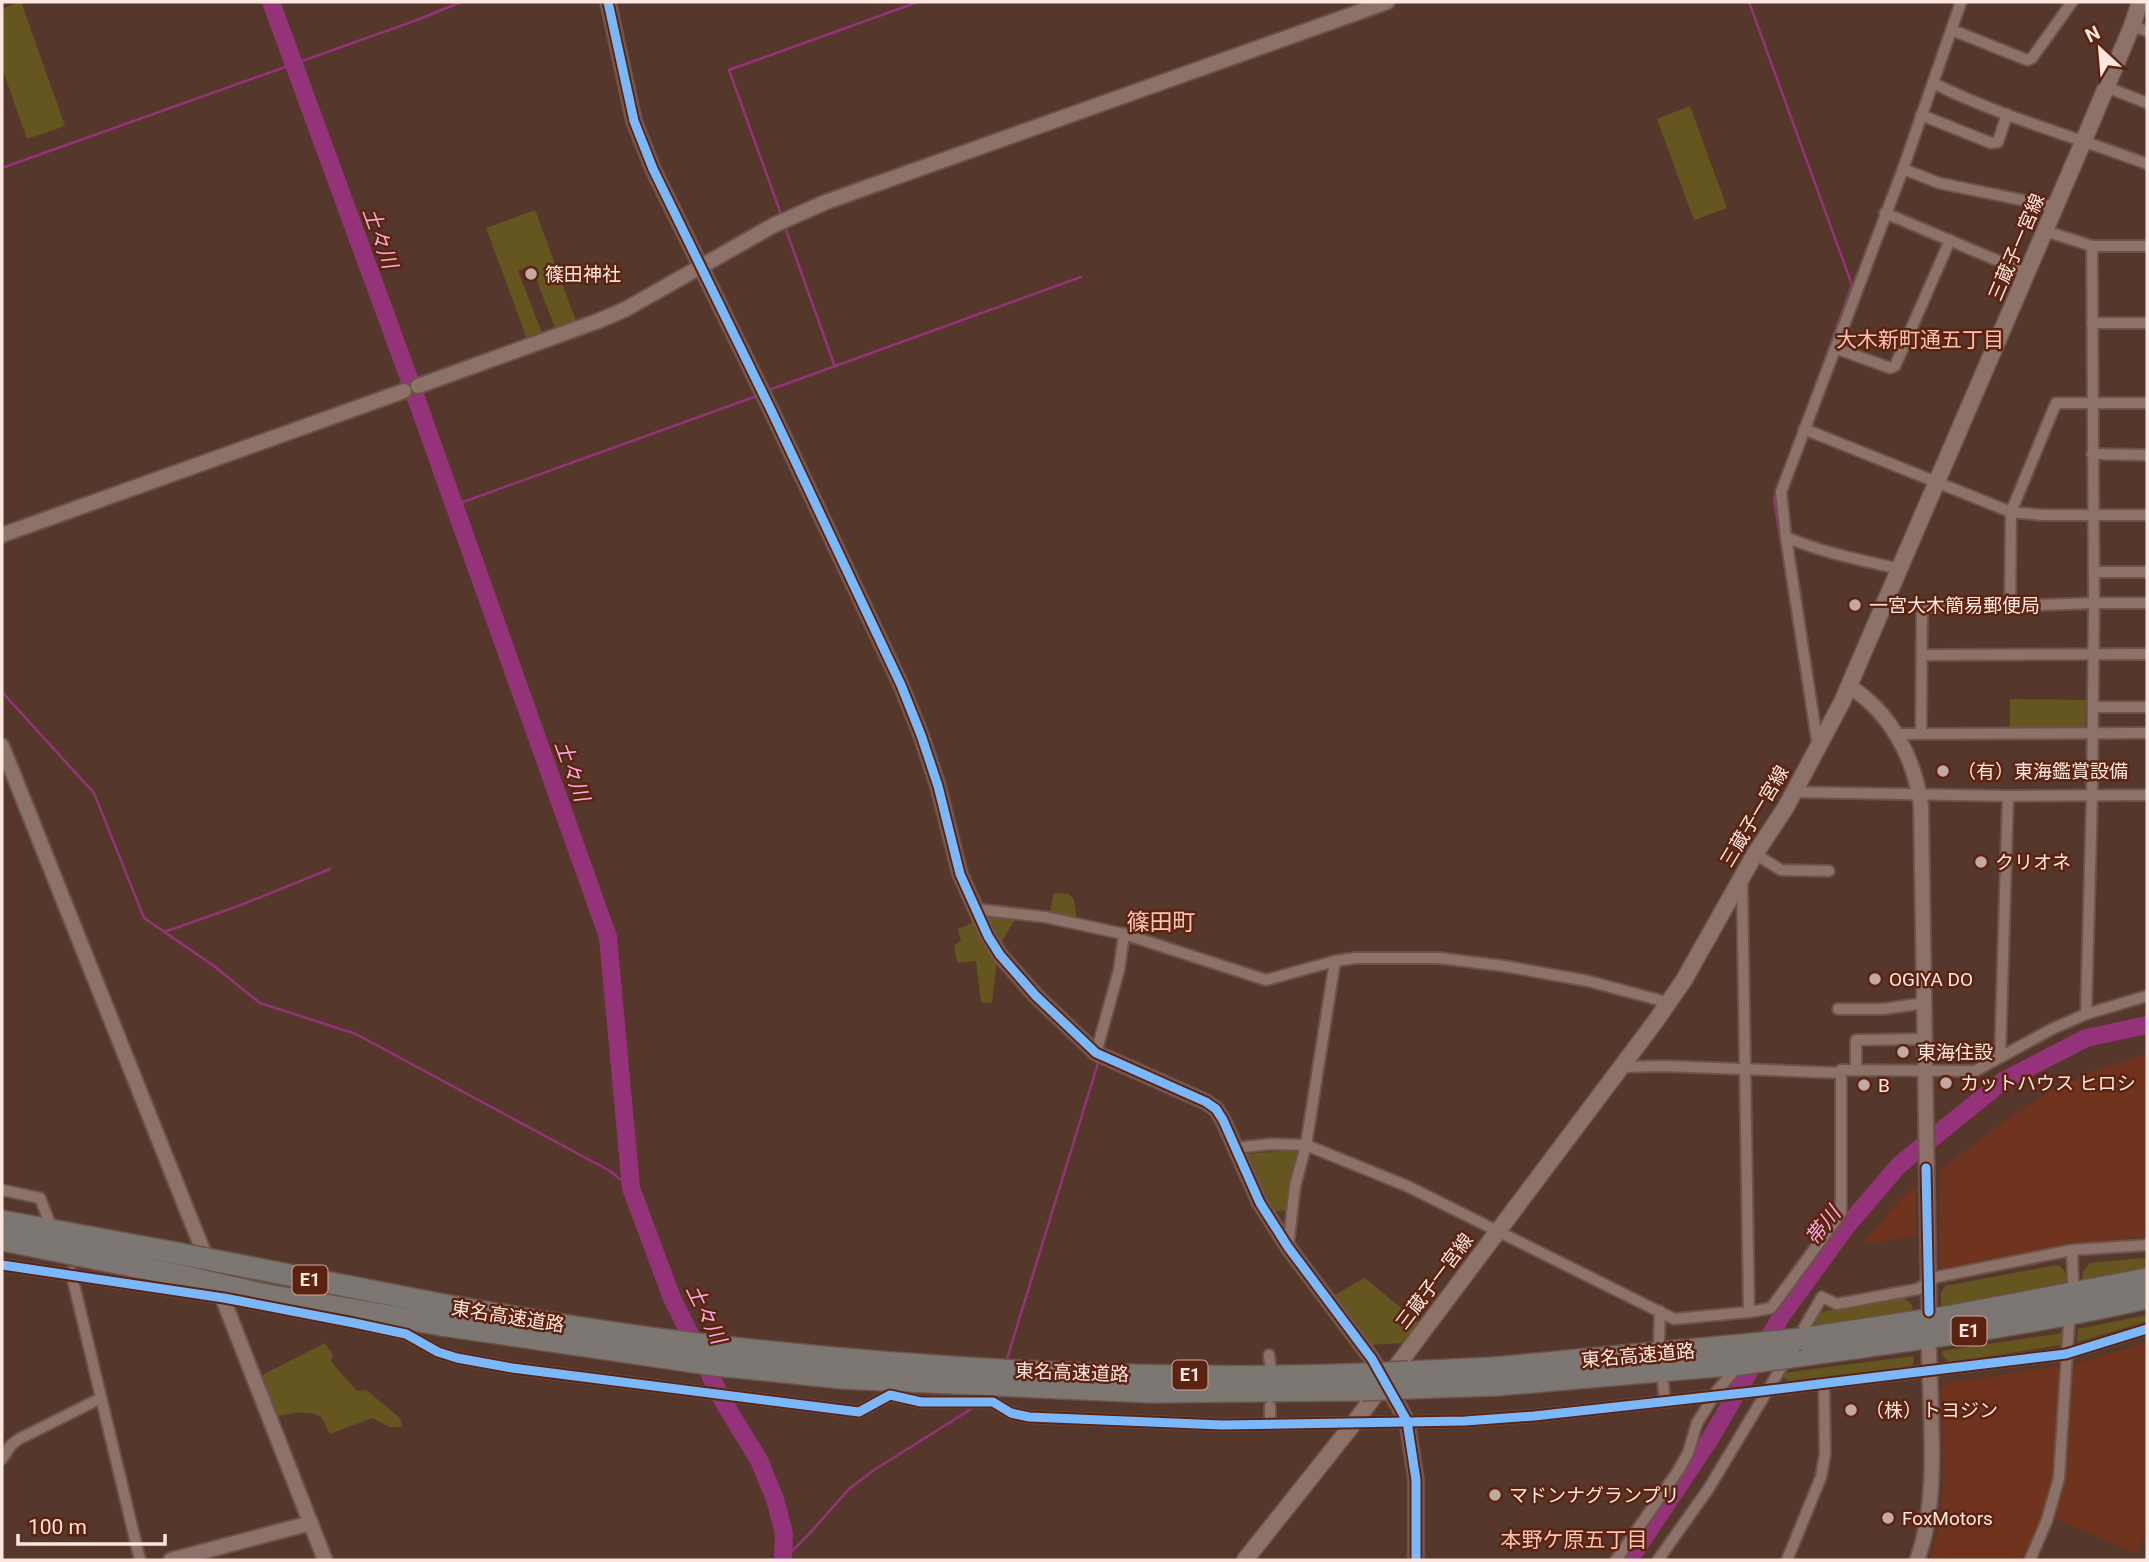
<svg xmlns="http://www.w3.org/2000/svg" width="2149" height="1562" font-family="Roboto,'Noto Sans JP',sans-serif">
<rect width="100%" height="100%" fill="#56372c"/>
<!-- built -->
<g fill="#6f331e">
<polygon points="2147,1053 2147,1237 2084,1243 1943,1269 1939,1266 1940,1171 1999,1125 2050,1091 2093,1071"/>
<polygon points="1915,1186 1916,1235 1863,1245 1898,1202"/>
<polygon points="2147,1342 2147,1532 2137,1554 2054,1518 2054,1514 2064,1477 2069,1445 2071,1365"/>
<polygon points="2054,1367 2058,1367 2061,1371 2056,1464 2042,1522 2025,1560 1929,1560 1939,1525 1943,1487 1942,1387 1948,1383"/>
</g>
<!-- green -->
<g fill="#65561f">
<polygon points="21,2 65,126 27,139 2,68 2,9"/>
<polygon points="1690,106 1727,208 1694,220 1657,119"/>
<polygon points="535,210 576,321 555,328 531,265 518,271 542,333 527,339 486,228"/>
<polygon points="2010,699 2086,700 2085,730 2010,729"/>
<polygon points="1054,893 1068,894 1074,899 1077,921 1049,916"/>
<polygon points="988,913 1016,917 1001,943 985,919"/>
<polygon points="976,921 997,959 992,1003 981,1002 976,961 957,963 954,945 961,941 958,929"/>
<polygon points="1295,1150 1298,1153 1289,1210 1271,1212 1246,1154"/>
<polygon points="2143,1258 2147,1259 2147,1274 2081,1287 2083,1272 2090,1263"/>
<path d="M2057,1265C2068,1269 2066,1280 2066,1290L1941,1311V1293L1945,1286Z"/>
<polygon points="1365,1278 1419,1323 1405,1343 1368,1345 1331,1297"/>
<polygon points="1904,1298 1912,1305 1913,1315 1807,1330 1816,1315 1825,1311"/>
<polygon points="2147,1315 2147,1321 2144,1322 2077,1342 2078,1329"/>
<polygon points="2063,1333 2061,1345 1952,1362 1948,1361 1942,1355 1942,1351"/>
<path d="M325,1343L333,1355L331,1362L357,1391L366,1390L401,1419L402,1427H390L372,1418L330,1434C327,1429 325,1422 322,1418C312,1409 289,1414 277,1416L261,1379L264,1374Z"/>
<polygon points="1914,1356 1913,1364 1908,1369 1792,1382 1785,1379 1783,1373"/>
</g>
<g fill="none" stroke-linecap="round" stroke-linejoin="round">
<!-- stream -->
<g stroke="#943379" stroke-width="2.5">
<polyline points="1749,2 1852,285 1791,452"/>
<polyline points="2,168 417,20 461,2"/>
<polyline points="782,217 729,70 918,2"/>
<polyline points="785,227 835,367"/>
<polyline points="769,390 1081,277"/>
<polyline points="1777,491 1774,499 1808,716"/>
<polyline points="463,502 754,397"/>
<polyline points="2,692 94,793 144,918 214,966 260,1003 356,1034 610,1171 631,1188"/>
<polyline points="164,932 241,905 330,869"/>
<polyline points="1006,1362 1098,1063"/>
<polyline points="783,1560 809,1534 849,1489 874,1470 976,1406"/>
</g>
<!-- river -->
<g stroke="#943379" stroke-width="18">
<polyline points="271,2 406,370 608,937 631,1188 672,1298 724,1403 759,1460 775,1499 784,1533 783,1560"/>
<polyline points="1629,1560 1710,1439 1782,1315 1846,1227 1899,1165 2003,1081 2086,1038 2147,1025"/>
</g>
<!-- minor casing -->
<g stroke="#6b534b" stroke-width="14">
<g id="minor">
<polyline points="2132,26 2147,31"/>
<polyline points="1952,30 2027,60 2032,58 2072,2"/>
<path d="M1933,83C2001,117 2076,137 2147,164"/>
<polyline points="2106,87 2147,103"/>
<polyline points="1921,115 1991,143 1998,142 2007,114"/>
<polyline points="1903,169 1939,183 2056,207"/>
<polyline points="1885,213 2027,273"/>
<polyline points="2045,231 2092,246 2147,246"/>
<polyline points="2092,323 2147,323"/>
<polyline points="1835,348 1890,368 1895,366 1950,240"/>
<polyline points="1804,429 2011,512 2043,515 2147,515"/>
<polyline points="2092,454 2147,455"/>
<path d="M1786,537C1823,553 1861,560 1900,569"/>
<polyline points="2094,572 2147,572"/>
<polyline points="2010,606 2094,603 2147,603"/>
<polyline points="1922,655 2147,654"/>
<polyline points="2094,707 2147,707"/>
<polyline points="1921,733 1922,607 2010,606 2011,512 2056,403 2147,403"/>
<polyline points="1898,734 2147,733"/>
<polyline points="1818,747 1786,537 1781,492 1903,169 1961,2"/>
<polyline points="1794,792 2008,796 2147,795"/>
<polyline points="1755,854 1781,870 1829,871"/>
<polyline points="975,909 1045,917 1124,934 1266,980 1335,961 1356,958 1439,958 1504,966 1588,981 1659,1000 1667,1005"/>
<polyline points="1838,1009 1883,1009 1925,1003"/>
<polyline points="2086,1014 2092,796 2094,603 2092,246"/>
<polyline points="1096,1053 1119,970 1124,934"/>
<polyline points="2000,1057 2008,796"/>
<polyline points="1621,1067 1664,1066 1841,1073"/>
<polyline points="1856,1070 1856,1040 1925,1039"/>
<polyline points="1235,1148 1271,1144 1306,1145 1407,1186 1674,1319 1749,1312 1742,880"/>
<polyline points="2,1190 40,1198 49,1221"/>
<polyline points="1288,1247 1295,1186 1306,1145 1335,961"/>
<polyline points="2072,1250 2073,1280"/>
<polyline points="2,1265 224,1298 354,1323 406,1334 438,1352 457,1358 512,1368 859,1412 890,1395 921,1402 993,1402 1011,1413 1029,1417 1222,1425 1465,1421 1534,1416 1761,1391 2066,1354 2147,1329"/>
<polyline points="71,1272 140,1560"/>
<polyline points="1749,1312 1771,1308 1841,1213 1841,1070 1975,1071 2052,1029 2086,1014 2147,996"/>
<polyline points="1798,1338 1822,1297 1837,1304 1918,1289 1937,1277 2072,1250 2147,1245"/>
<polyline points="1659,1341 1660,1311"/>
<polyline points="1269,1355 1270,1364"/>
<polyline points="1663,1384 1665,1401"/>
<polyline points="1270,1424 1270,1406"/>
<polyline points="2,1459 11,1445 19,1439 101,1398"/>
<polyline points="1616,1560 1678,1471 1688,1453 1697,1423 1717,1391 1738,1366"/>
<polyline points="1658,1560 1709,1488 1787,1358"/>
<polyline points="1787,1560 1821,1477 1825,1454 1824,1384"/>
<polyline points="2030,1560 2047,1520 2059,1478 2069,1323"/>
</g>
</g>
<!-- tertiary casing -->
<g stroke="#6b534b" stroke-width="18">
<g id="tertiary">
<polyline points="608,2 634,121 653,169 772,412 901,685 921,735 938,786 960,874 988,936 1000,955 1036,996 1096,1053 1206,1102 1216,1109 1223,1120 1260,1203 1288,1247 1372,1359 1407,1421 1416,1480 1416,1560"/>
<polyline points="418,386 598,321 626,309 774,225 826,202 1387,2"/>
<polyline points="2,535 404,391"/>
<path d="M1849,686C1891,713 1914,757 1921,805L1929,1312"/>
<polyline points="2,746 208,1263"/>
<polyline points="216,1281 325,1560"/>
<polyline points="171,1560 311,1523"/>
<path d="M1917,1560C1940,1499 1930,1415 1929,1350"/>
</g>
</g>
<!-- secondary casing -->
<g stroke="#6b534b" stroke-width="19">
<polyline id="secondary" points="1245,1560 1354,1423 1655,1022 1684,980 1755,854 1786,807 1842,702 2084,140 2132,26 2140,2"/>
</g>
<!-- motorway casing -->
<g stroke="#6b534b" stroke-width="24">
<g id="motorway">
<polyline points="2,1221 176,1253"/>
<polyline points="2,1240 173,1274"/>
<path d="M444,1305C531,1320 618,1335 706,1345C925,1370 1147,1382 1367,1374"/>
<polyline points="442,1325 715,1365 842,1378 1151,1392 1362,1390"/>
<polyline points="1801,1339 1946,1317 2147,1279"/>
<path d="M1791,1357C1910,1340 2030,1325 2147,1298"/>
<polyline points="1408,1372 1493,1368 1742,1345"/>
<polyline points="1407,1388 1496,1385 1740,1364"/>
</g>
</g>
<!-- minor -->
<use href="#minor" stroke="#8c7269" stroke-width="10"/>
<!-- tertiary -->
<use href="#tertiary" stroke="#8c7269" stroke-width="14"/>
<!-- secondary -->
<use href="#secondary" stroke="#8c7269" stroke-width="16"/>
<!-- motorway -->
<use href="#motorway" stroke="#7d7773" stroke-width="21"/>
<!-- motorway-bridge casing -->
<g stroke="#6b534b" stroke-width="24" stroke-linecap="butt">
<g id="motorway-bridge">
<polyline points="176,1253 444,1305"/>
<polyline points="173,1274 261,1294 442,1325"/>
<polyline points="1742,1345 1801,1339"/>
<polyline points="1740,1364 1791,1357"/>
<polyline points="1367,1374 1408,1372"/>
<polyline points="1362,1390 1407,1388"/>
</g>
</g>
<!-- motorway-bridge -->
<use href="#motorway-bridge" stroke="#7d7773" stroke-width="21"/>
<!-- cycleway casing -->
<g stroke="#5c2310" stroke-width="13">
<g id="cycleway">
<polyline points="608,2 634,121 653,169 772,412 901,685 921,735 938,786 960,874 988,936 1000,955 1036,996 1096,1053 1206,1102 1216,1109 1223,1120 1260,1203 1288,1247 1372,1359 1407,1421 1416,1480 1416,1560"/>
<polyline points="1926,1168 1929,1312"/>
<polyline points="2,1265 224,1298 354,1323 406,1334 438,1352 457,1358 512,1368 859,1412 890,1395 921,1402 993,1402 1011,1413 1029,1417 1222,1425 1465,1421 1534,1416 1761,1391 2066,1354 2147,1329"/>
</g>
</g>
<!-- cycleway -->
<use href="#cycleway" stroke="#7ab7fb" stroke-width="9"/>
</g>
<!-- markers -->
<g fill="#c3a9a1" stroke="#5c2310" stroke-width="2.5">
<circle cx="531" cy="274" r="7"/>
<circle cx="1855" cy="605" r="7"/>
<circle cx="1943" cy="771" r="7"/>
<circle cx="1981" cy="862" r="7"/>
<circle cx="1875" cy="979" r="7"/>
<circle cx="1903" cy="1052" r="7"/>
<circle cx="1946" cy="1083" r="7"/>
<circle cx="1864" cy="1085" r="7"/>
<circle cx="1851" cy="1410" r="7"/>
<circle cx="1495" cy="1495" r="7"/>
<circle cx="1888" cy="1518" r="7"/>
</g>
<g text-anchor="middle" stroke-width="5" stroke-linejoin="round" paint-order="stroke">
<!-- shield labels -->
<g fill="#5c2310" stroke="#cdaca2" stroke-width="2">
<rect x="292.5" y="1265.5" width="35" height="29" rx="5"/>
<rect x="1951.5" y="1316.5" width="35" height="29" rx="5"/>
<rect x="1172.5" y="1360.5" width="35" height="29" rx="5"/>
</g>
<g font-size="18" font-weight="bold" fill="#fde7e0">
<text x="310" y="1286">E1</text>
<text x="1969" y="1337">E1</text>
<text x="1190" y="1381">E1</text>
</g>
<!-- street labels -->
<g font-size="19" fill="#fde7e0" stroke="#5c2310">
<text transform="translate(2016 247) rotate(-67)" y="7">三蔵子一宮線</text>
<text transform="translate(1754 816) rotate(-59)" y="7">三蔵子一宮線</text>
<text transform="translate(1434 1281) rotate(-53)" y="7">三蔵子一宮線</text>
<text transform="translate(508 1316) rotate(9)" y="7">東名高速道路</text>
<text transform="translate(1638 1355) rotate(-5)" y="7">東名高速道路</text>
<text transform="translate(1072 1372) rotate(2)" y="7">東名高速道路</text>
</g>
<!-- poi labels -->
<g font-size="19" fill="#fde7e0" stroke="#5c2310" text-anchor="start">
<text x="545" y="281">篠田神社</text>
<text x="1869" y="612">一宮大木簡易郵便局</text>
<text x="1957" y="778">（有）東海鑑賞設備</text>
<text x="1995" y="869">クリオネ</text>
<text x="1889" y="986">OGIYA DO</text>
<text x="1917" y="1059">東海住設</text>
<text x="1960" y="1090">カットハウス ヒロシ</text>
<text x="1878" y="1092">B</text>
<text x="1865" y="1417">（株）トヨジン</text>
<text x="1509" y="1502">マドンナグランプリ</text>
<text x="1902" y="1525">FoxMotors</text>
</g>
<!-- water labels -->
<g font-size="21" font-style="italic" fill="#f7a8e0" stroke="#5c2310">
<text transform="translate(380 238) rotate(70)" y="7">土々川</text>
<text transform="translate(572 771) rotate(70)" y="7">土々川</text>
<text transform="translate(1823 1226) rotate(-52)" y="7">帯川</text>
<text transform="translate(706 1314) rotate(64)" y="7">土々川</text>
</g>
<!-- neighbourhood labels -->
<g font-size="21" fill="#fec4b2" stroke="#5c2310">
<text x="1920" y="347">大木新町通五丁目</text>
<text x="1574" y="1547">本野ケ原五丁目</text>
</g>
<!-- quarter labels -->
<g font-size="23" fill="#fec4b2" stroke="#5c2310">
<text x="1161" y="930">篠田町</text>
</g>
</g>
<!-- border -->
<rect width="2149" height="1562" fill="none" stroke="#fde7e0" stroke-width="7"/>
<!-- north arrow -->
<g transform="translate(2100 49) rotate(334)" stroke="#5c2310" stroke-width="5" paint-order="stroke">
<path d="M0-5L12 26L0 18L-12 26Z" fill="#fde7e0"/>
<text y="-10" font-size="19" font-weight="bold" text-anchor="middle" fill="#fde7e0">N</text>
</g>
<!-- scale -->
<path d="M18 1534v10h147v-10" fill="none" stroke="#fde7e0" stroke-width="3.5"/>
<text x="28" y="1534" font-size="21" fill="#fde7e0" stroke="#5c2310" stroke-width="5" paint-order="stroke">100 m</text>
</svg>
